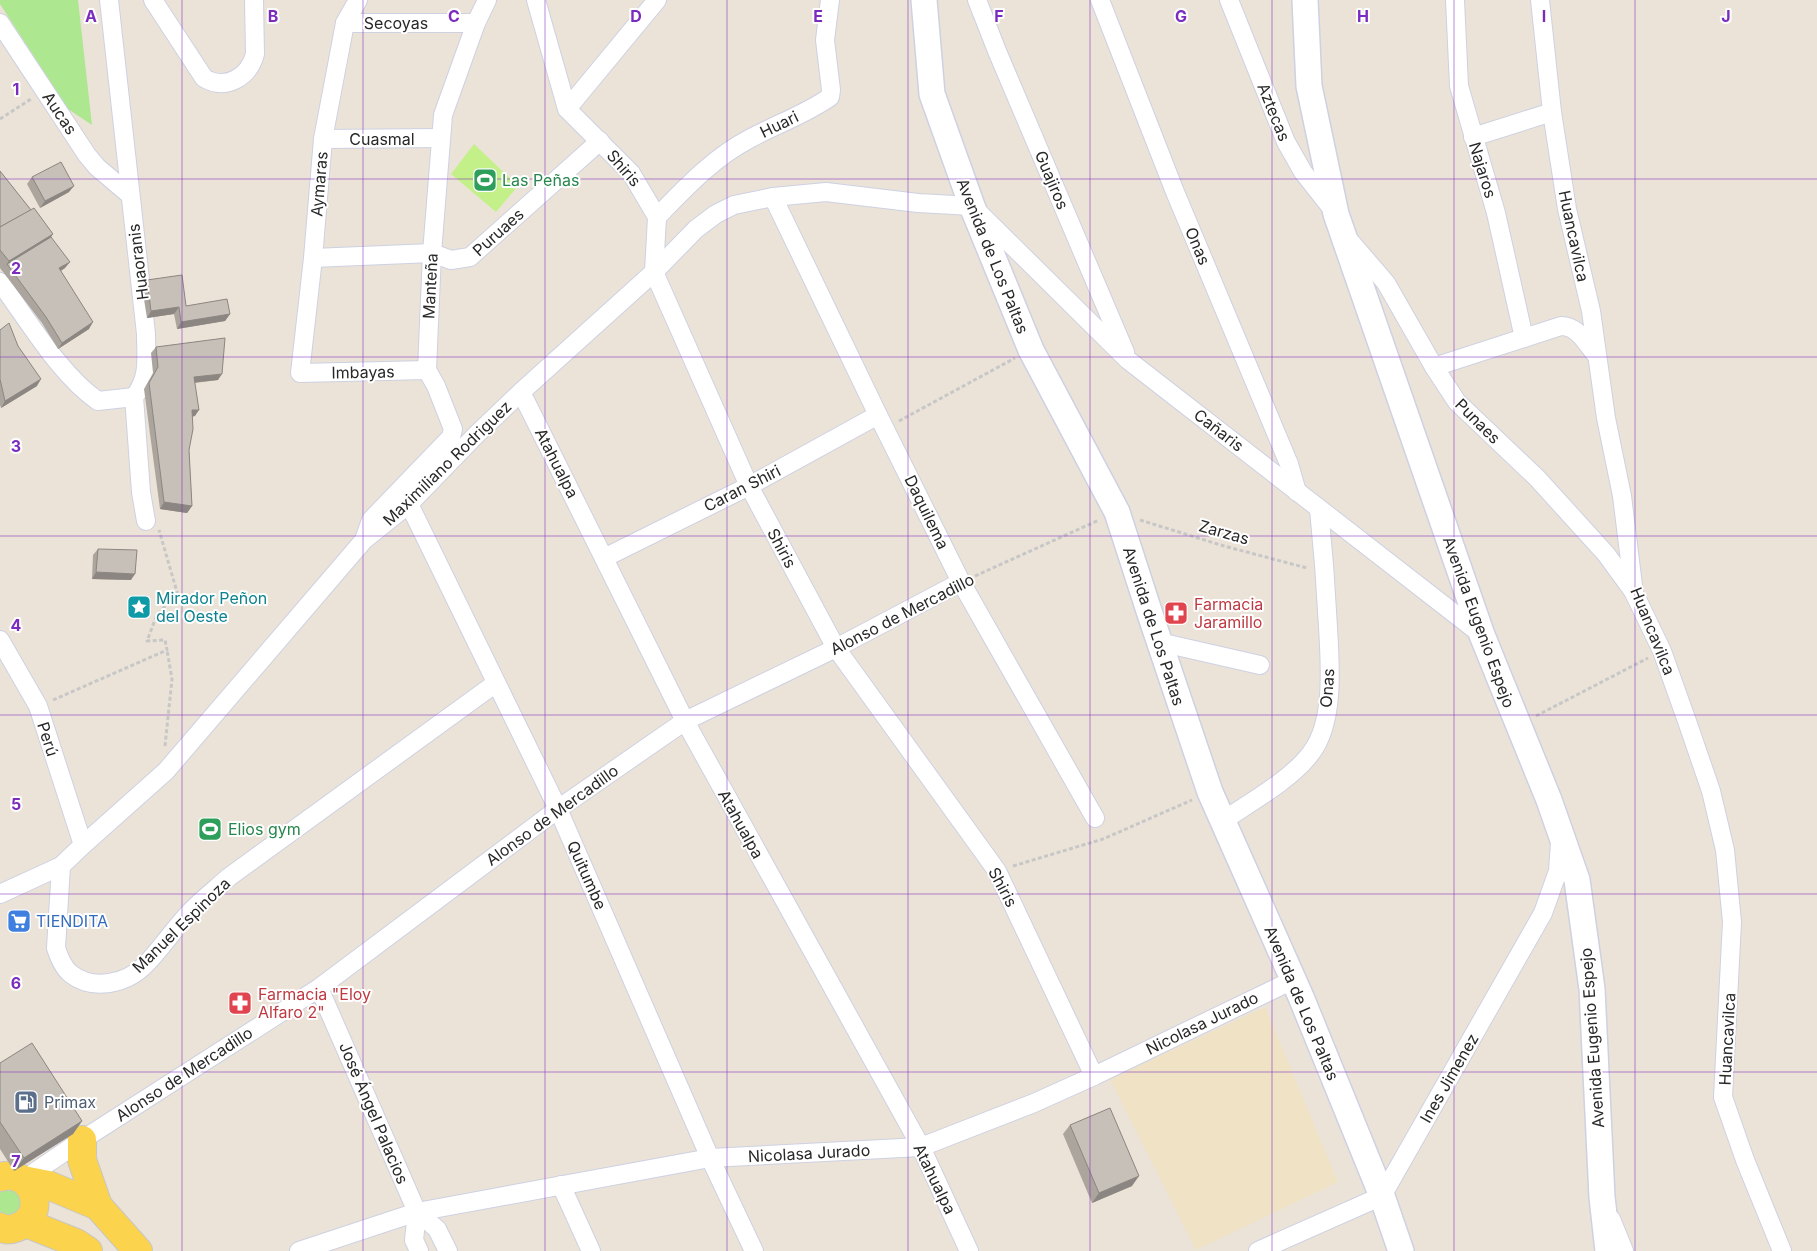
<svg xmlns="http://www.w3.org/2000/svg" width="1817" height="1251" font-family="Inter,sans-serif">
<rect width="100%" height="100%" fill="#ece3d8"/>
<!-- education -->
<polygon fill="#efe2c5" points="1265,1007 1338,1182 1196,1250 1110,1079"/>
<!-- green -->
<g fill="#ade78f">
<polygon points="0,0 78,0 92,125 68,109 0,4"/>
<polygon points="8,1181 29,1208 0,1220 0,1183"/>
</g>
<!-- pitch -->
<polygon fill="#c4f089" points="474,144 518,186 496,212 451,174"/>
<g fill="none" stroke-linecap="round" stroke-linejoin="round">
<!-- minor casing -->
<g stroke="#cdd1e2" stroke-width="20">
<g id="minor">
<path d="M109,0L146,334C146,358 150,377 134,397L141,492L146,521"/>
<path d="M153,0L204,78C226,91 249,77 255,54L254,0"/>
<polyline points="358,0 345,23 323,139 313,258 300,373 427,370"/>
<polyline points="536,0 567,109 631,173 657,217 654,272 749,486 836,648 997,871 1094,1076"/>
<polyline points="977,0 997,51 1125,352"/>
<polyline points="1100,0 1175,192 1289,464 1297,492"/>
<polyline points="1229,0 1286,142 1303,172 1333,210"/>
<polyline points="1455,0 1459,86 1496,213 1524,338"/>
<polyline points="1540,0 1552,112 1567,209 1591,311 1606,418 1622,496 1634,593 1662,651 1688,724 1711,791 1725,850 1732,922 1723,1097 1745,1160 1782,1251"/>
<polyline points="0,23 87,155 97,167 130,195"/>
<polyline points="345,23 476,23"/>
<polyline points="567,109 657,0"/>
<polyline points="1473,137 1552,112"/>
<polyline points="323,139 441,138"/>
<polyline points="773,197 878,415 961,582 1095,818"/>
<path d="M657,217C686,187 714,157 751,138C777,124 806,114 830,97L831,90L825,40L830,0"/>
<polyline points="1349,240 1386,283 1434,367 1457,402 1537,478 1606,554 1633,591"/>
<polyline points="313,258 432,253 451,260 470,257 600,141"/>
<path d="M0,282C28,320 60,375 98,401L134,397"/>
<path d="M1434,367L1561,326C1578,326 1586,343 1596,355"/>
<polyline points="521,392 685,721 921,1147 969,1251"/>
<polyline points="409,504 558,809 710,1158 754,1251"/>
<polyline points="364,540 371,520 451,437 453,429 436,386 427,370 432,253 443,115 476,23 487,0"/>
<polyline points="604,558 749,486 878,415"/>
<polyline points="0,640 38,706 83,845"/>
<polyline points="1159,642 1260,665"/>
<path d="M1224,820C1251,802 1292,779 1311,753C1335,722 1330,664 1328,627C1326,587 1323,548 1319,509"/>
<path d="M61,866L56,948C59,957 63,968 71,974C93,991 126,984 145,965C162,948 175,927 192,910C204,898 217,888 229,877L496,683"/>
<polyline points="0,894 61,866 83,845 166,771 364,540 409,504 476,435 521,392 654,272 696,229 716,214 734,205 773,197 826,192 918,203 972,206 1128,360 1482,635"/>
<polyline points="319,988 417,1212 437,1229 448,1251"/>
<polyline points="23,1180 82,1140 319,988 558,809 685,721 836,648 961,582"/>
<polyline points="561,1185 591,1251"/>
<polyline points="417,1212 414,1240 419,1251"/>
<polyline points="1611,1219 1624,1251"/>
<polyline points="299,1251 417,1212 710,1158 921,1147 1034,1103 1094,1076 1293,980"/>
<polyline points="1258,1251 1382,1196 1543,913 1558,871 1560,842"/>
</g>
</g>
<!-- secondary casing -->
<g stroke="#cdd1e2" stroke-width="28">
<g id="secondary">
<polyline points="924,0 932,94 972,206 1031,350 1117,512 1150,614 1210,792 1301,997 1382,1196 1401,1251"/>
<polyline points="1305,0 1309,86 1336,214 1482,635 1549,800 1577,880 1592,989 1602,1197 1608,1251"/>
</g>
</g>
<!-- primary casing -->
<g stroke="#c7c7c7" stroke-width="30">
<g id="primary">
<polyline points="82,1140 82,1160 98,1206"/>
<path d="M0,1177C35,1167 49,1218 15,1228C10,1230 5,1230 0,1227"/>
<polyline points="23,1180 48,1185 98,1206 138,1251"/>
<polyline points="26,1223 76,1243 88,1251"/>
</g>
</g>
<!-- path -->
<g stroke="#c7c7c7" stroke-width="3" stroke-dasharray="4 2.5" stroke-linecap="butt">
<polyline points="0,119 31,99"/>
<polyline points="899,421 1015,358"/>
<polyline points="1140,520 1224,546 1307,568"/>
<polyline points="975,576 1099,520"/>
<polyline points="53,700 167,650 165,640 147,641 156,617 177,592 159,530"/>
<polyline points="1536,716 1648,658"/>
<polyline points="165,746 172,679 167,650"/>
<polyline points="1013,866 1103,839 1192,800"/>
</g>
<!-- minor -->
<use href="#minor" stroke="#fff" stroke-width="18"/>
<!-- secondary -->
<use href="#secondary" stroke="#fff" stroke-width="25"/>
<!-- primary -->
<use href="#primary" stroke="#fbd34d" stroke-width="28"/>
</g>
<!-- wall -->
<g fill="#aba59e">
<polygon points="0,171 31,210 53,234 51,237 65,268 61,271 89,329 58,349 42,323 0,268"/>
<polygon points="32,177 69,192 40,208 27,184"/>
<polygon points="147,280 186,306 230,314 225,321 177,329 174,314 147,318 142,287"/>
<polygon points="0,330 18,346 37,386 1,408 0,405"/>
<polygon points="156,347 218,380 195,383 195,416 192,417 189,450 192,506 187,513 160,509 144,389 153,373 151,353"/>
<polygon points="98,549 131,580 92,579 93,555"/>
<polygon points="0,1063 82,1121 73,1134 14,1171 0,1149"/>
<polygon points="1070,1125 1132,1186 1092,1203 1063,1134"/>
</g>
<!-- shaded-wall -->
<g fill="#8b8681">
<polygon points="74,186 69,192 40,208 45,201"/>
<polygon points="53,234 46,244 7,264 2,271 9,261"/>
<polygon points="70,262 65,268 55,274 59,268"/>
<polygon points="179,307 174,314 147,318 151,311"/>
<polygon points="230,314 225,321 177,329 181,322"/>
<polygon points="93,322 89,329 58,349 62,343"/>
<polygon points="222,374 218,380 189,383 194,377"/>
<polygon points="41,379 37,386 1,408 5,401"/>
<polygon points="192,410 199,410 195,416 187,417"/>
<polygon points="164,502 192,506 187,513 160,509"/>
<polygon points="96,572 135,574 131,580 92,579"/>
<polygon points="82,1121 73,1134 14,1171 24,1158"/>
<polygon points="1139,1176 1132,1186 1092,1203 1099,1193"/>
</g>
<!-- building -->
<g fill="#c7c0b8" stroke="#8b8681">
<polygon points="61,162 74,186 45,201 32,177"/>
<polygon points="0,171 31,210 0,227"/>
<polygon points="34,208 53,234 9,261 0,250 0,227"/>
<polygon points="51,237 70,262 59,268 93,322 62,343 46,317 7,264"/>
<polygon points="182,275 186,306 227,299 230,314 181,322 179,307 151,311 147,280"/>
<polygon points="9,323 18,346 41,379 5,401 0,379 0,330"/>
<polygon points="225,338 222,374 194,377 199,410 192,410 193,429 189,450 192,506 164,502 149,383 158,367 156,347"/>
<polygon points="98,549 137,550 135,574 96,572"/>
<polygon points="32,1043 82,1121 24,1158 0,1122 0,1063"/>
<polygon points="1110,1108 1139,1176 1099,1193 1070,1125"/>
</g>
<!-- grid -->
<path fill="none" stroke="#7b2cbf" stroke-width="1" stroke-opacity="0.55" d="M182,0V1251M363,0V1251M545,0V1251M727,0V1251M908,0V1251M1090,0V1251M1272,0V1251M1454,0V1251M1635,0V1251M0,179H1817M0,357H1817M0,536H1817M0,715H1817M0,894H1817M0,1072H1817"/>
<!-- icons -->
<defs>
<g id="stadium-square" transform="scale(1.25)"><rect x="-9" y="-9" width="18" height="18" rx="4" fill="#2e9e5b" stroke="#fff"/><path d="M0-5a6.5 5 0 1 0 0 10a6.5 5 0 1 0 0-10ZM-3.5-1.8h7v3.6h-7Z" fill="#fff"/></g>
<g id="sight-square" transform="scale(1.25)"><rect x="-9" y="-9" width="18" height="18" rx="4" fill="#0f9aa8" stroke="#fff"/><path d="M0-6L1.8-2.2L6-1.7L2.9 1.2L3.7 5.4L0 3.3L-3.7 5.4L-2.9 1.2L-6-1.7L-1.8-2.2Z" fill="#fff"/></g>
<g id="pharmacy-square" transform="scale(1.25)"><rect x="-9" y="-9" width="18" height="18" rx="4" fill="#e0444e" stroke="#fff"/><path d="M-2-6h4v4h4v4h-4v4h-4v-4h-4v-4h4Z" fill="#fff"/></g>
<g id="supermarket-square" transform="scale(1.25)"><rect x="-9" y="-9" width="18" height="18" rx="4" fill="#3f7fe0" stroke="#fff"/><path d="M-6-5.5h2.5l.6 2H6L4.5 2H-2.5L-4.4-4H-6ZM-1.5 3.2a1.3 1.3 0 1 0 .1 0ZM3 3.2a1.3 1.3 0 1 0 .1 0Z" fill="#fff"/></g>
<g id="fuel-square" transform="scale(1.25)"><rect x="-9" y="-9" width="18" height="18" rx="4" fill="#5c6f8a" stroke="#fff"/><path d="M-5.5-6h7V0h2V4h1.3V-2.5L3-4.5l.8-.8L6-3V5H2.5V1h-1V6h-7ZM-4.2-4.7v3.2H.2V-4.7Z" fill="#fff"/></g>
</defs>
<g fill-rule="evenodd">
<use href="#stadium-square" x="485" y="180"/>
<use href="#sight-square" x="139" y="607"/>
<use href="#pharmacy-square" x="1176" y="613"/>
<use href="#stadium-square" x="210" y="829"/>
<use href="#supermarket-square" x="19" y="921"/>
<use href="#pharmacy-square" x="240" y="1003"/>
<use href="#fuel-square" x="26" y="1102"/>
</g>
<g text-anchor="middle" stroke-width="4" stroke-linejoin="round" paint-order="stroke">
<!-- street labels -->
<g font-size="16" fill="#282828" stroke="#fff">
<text x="396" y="29">Secoyas</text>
<text transform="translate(1274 112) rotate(68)" y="6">Aztecas</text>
<text transform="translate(60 113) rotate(56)" y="6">Aucas</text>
<text transform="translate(779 124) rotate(-26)" y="6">Huari</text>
<text x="382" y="145">Cuasmal</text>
<text transform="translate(624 168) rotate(49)" y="6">Shiris</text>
<text transform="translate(1483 170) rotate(73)" y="6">Najaros</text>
<text transform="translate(1052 180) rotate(67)" y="6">Guajiros</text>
<text transform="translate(319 184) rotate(-85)" y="6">Aymaras</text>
<text transform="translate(498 232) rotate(-42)" y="6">Puruaes</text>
<text transform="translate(1574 236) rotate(78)" y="6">Huancavilca</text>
<text transform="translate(1198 246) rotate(67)" y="6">Onas</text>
<text transform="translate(993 256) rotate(68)" y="6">Avenida de Los Paltas</text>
<text transform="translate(138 262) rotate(-97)" y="6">Huaoranis</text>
<text transform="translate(430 286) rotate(-87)" y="6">Manteña</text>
<text transform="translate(363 372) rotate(-1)" y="6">Imbayas</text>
<text transform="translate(1478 421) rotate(45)" y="6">Punaes</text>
<text transform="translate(1219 430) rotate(38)" y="6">Cañaris</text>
<text transform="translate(447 463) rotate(-44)" y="6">Maximiliano Rodriguez</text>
<text transform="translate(557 463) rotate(63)" y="6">Atahualpa</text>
<text transform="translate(742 488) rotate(-27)" y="6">Caran Shiri</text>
<text transform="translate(927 512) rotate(64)" y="6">Daquilema</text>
<text transform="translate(1224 532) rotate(16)" y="6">Zarzas</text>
<text transform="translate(782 548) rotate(62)" y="6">Shiris</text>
<text transform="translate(902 614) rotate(-27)" y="6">Alonso de Mercadillo</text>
<text transform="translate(1479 622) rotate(70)" y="6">Avenida Eugenio Espejo</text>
<text transform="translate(1154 626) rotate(72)" y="6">Avenida de Los Paltas</text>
<text transform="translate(1653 631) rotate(68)" y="6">Huancavilca</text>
<text transform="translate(1327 688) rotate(-86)" y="6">Onas</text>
<text transform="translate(48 739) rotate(72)" y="6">Perú</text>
<text transform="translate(552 815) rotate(-36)" y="6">Alonso de Mercadillo</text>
<text transform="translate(741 824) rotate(61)" y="6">Atahualpa</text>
<text transform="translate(587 875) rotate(66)" y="6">Quitumbe</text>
<text transform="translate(1003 887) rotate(62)" y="6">Shiris</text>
<text transform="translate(181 925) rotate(-44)" y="6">Manuel Espinoza</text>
<text transform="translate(1302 1003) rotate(67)" y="6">Avenida de Los Paltas</text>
<text transform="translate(1202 1023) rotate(-26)" y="6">Nicolasa Jurado</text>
<text transform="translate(1592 1038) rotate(-94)" y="6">Avenida Eugenio Espejo</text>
<text transform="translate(1727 1039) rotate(-87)" y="6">Huancavilca</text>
<text transform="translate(184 1074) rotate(-33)" y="6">Alonso de Mercadillo</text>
<text transform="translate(1449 1078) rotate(-60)" y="6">Ines Jimenez</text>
<text transform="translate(374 1113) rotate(67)" y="6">José Ángel Palacios</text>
<text transform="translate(809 1153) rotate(-3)" y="6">Nicolasa Jurado</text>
<text transform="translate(935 1179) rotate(64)" y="6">Atahualpa</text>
</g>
<!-- leisure labels -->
<g font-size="16" fill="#27864d" stroke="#fff" text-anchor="start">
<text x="502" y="186">Las Peñas</text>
<text x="228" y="835">Elios gym</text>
</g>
<!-- culture labels -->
<g font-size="16" fill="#0d838f" stroke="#fff" text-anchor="start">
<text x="156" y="604">Mirador Peñon<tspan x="156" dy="18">del Oeste</tspan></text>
</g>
<!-- health labels -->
<g font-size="16" fill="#be3a42" stroke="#fff" text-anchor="start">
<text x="1194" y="610">Farmacia<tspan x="1194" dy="18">Jaramillo</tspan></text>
<text x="258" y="1000">Farmacia "Eloy<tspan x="258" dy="18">Alfaro 2"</tspan></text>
</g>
<!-- shop labels -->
<g font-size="16" fill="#366cbe" stroke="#fff" text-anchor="start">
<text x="36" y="927">TIENDITA</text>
</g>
<!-- service labels -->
<g font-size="16" fill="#4e5e75" stroke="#fff" text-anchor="start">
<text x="44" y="1108">Primax</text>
</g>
</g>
<g font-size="16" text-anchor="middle" font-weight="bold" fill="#7b2cbf" stroke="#fff" stroke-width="4" stroke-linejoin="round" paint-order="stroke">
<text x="91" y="22">A</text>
<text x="273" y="22">B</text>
<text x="454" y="22">C</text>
<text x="636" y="22">D</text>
<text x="818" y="22">E</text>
<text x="999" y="22">F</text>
<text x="1181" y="22">G</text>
<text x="1363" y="22">H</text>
<text x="1544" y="22">I</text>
<text x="1726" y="22">J</text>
<text x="16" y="95">1</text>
<text x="16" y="274">2</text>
<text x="16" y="452">3</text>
<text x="16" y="631">4</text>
<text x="16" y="810">5</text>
<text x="16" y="989">6</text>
<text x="16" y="1167">7</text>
</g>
</svg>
